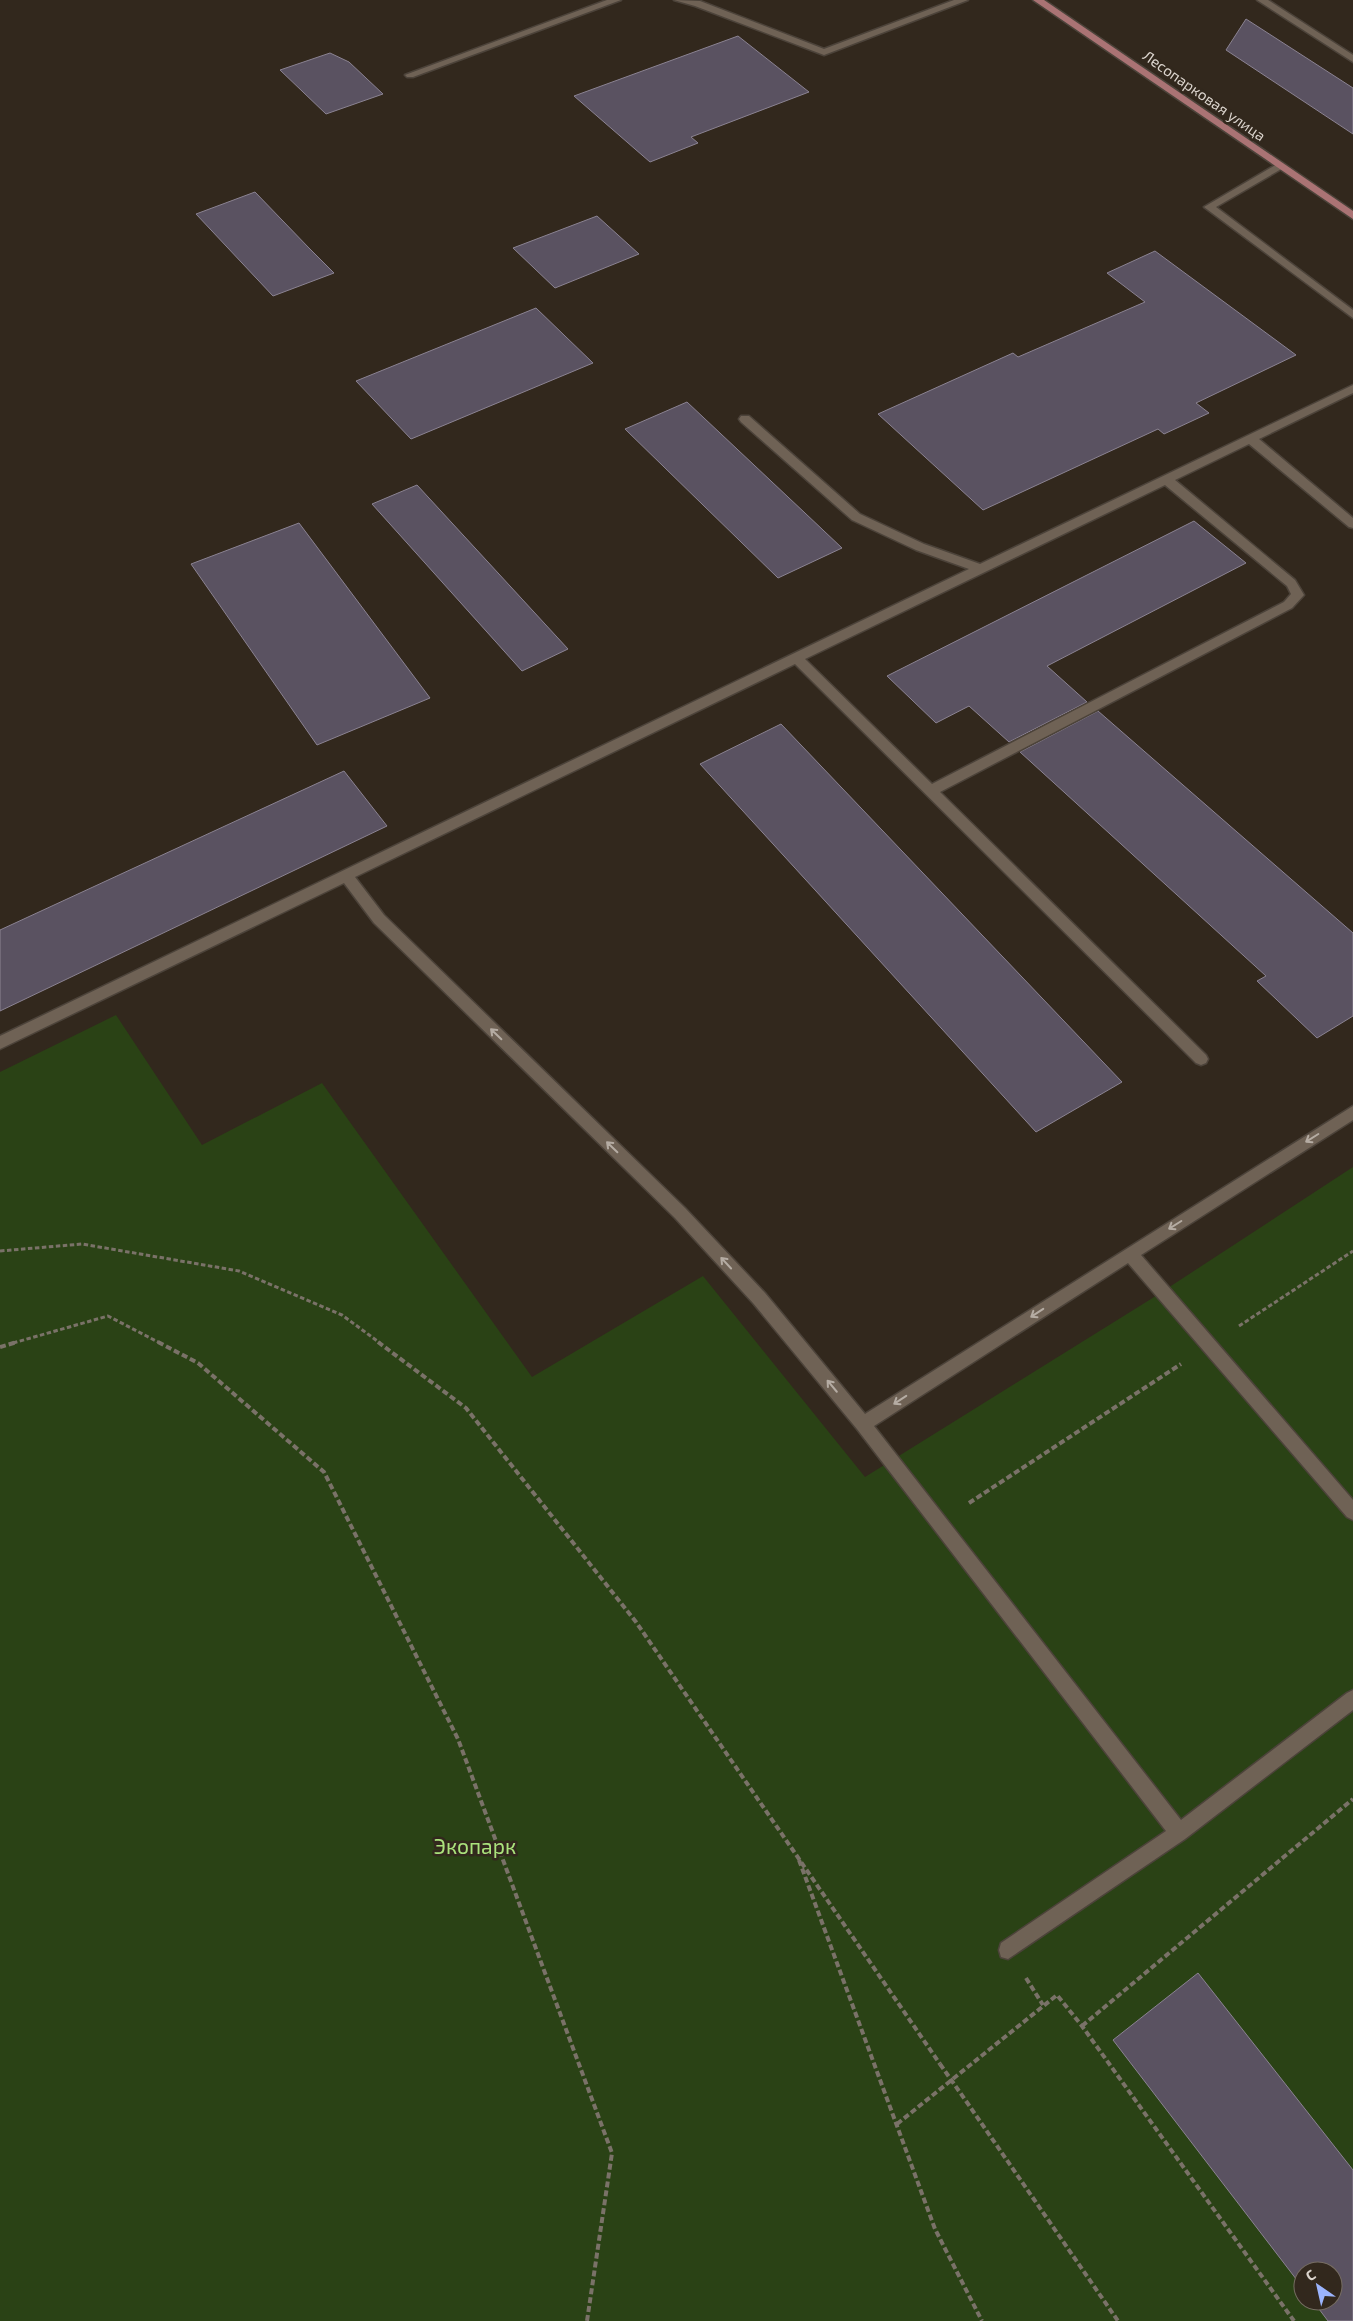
<svg xmlns="http://www.w3.org/2000/svg" width="1353" height="2321" font-family="'Exo 2',sans-serif">
<rect width="100%" height="100%" fill="#32281d"/>
<!-- green -->
<path fill="#2a4215" fill-rule="evenodd" d="M116,1015L202,1145L322,1083L532,1377L703,1276L865,1477L1151,1299L1353,1167V2321H0V1072ZM1303,2271H1333V2301H1303Z"/>
<!-- building -->
<g fill="#5a5261" stroke="#8b8392">
<polygon points="1246,19 1353,88 1353,134 1226,50"/>
<polygon points="738,36 809,92 691,137 698,143 650,162 574,96"/>
<polygon points="330,53 349,62 383,94 326,114 280,70"/>
<polygon points="255,192 309,248 334,273 273,296 196,214"/>
<polygon points="597,216 639,254 555,288 513,248"/>
<polygon points="1155,251 1296,355 1196,403 1209,413 1164,434 1158,429 983,510 878,414 1013,353 1018,357 1145,302 1107,273"/>
<polygon points="536,308 593,363 411,439 356,381"/>
<polygon points="687,402 805,513 842,548 778,578 625,429"/>
<polygon points="417,485 568,649 522,671 372,504"/>
<polygon points="1194,521 1246,563 1047,666 1087,702 1009,742 969,706 936,723 887,676"/>
<polygon points="299,523 430,698 317,745 191,564"/>
<polygon points="1098,711 1353,933 1353,1016 1317,1038 1257,981 1266,976 1020,752"/>
<polygon points="781,724 1122,1082 1036,1132 700,764"/>
<polygon points="344,771 387,826 0,1011 0,930"/>
<polygon points="1198,1973 1353,2170 1353,2321 1328,2321 1313,2301 1333,2301 1333,2271 1303,2271 1303,2288 1113,2040"/>
</g>
<g fill="none" stroke-linecap="round" stroke-linejoin="round">
<!-- minor casing -->
<g stroke="#4c433a" stroke-width="3">
<g id="minor">
<polygon points="607,0 621,0 413,77 407,77 405,75"/>
<polygon points="674,0 700,1 824,49 954,0 968,0 824,55 695,6"/>
<polygon points="1257,0 1268,0 1353,55 1353,62"/>
<polygon points="1279,163 1284,166 1283,168 1216,207 1353,310 1353,318 1204,207"/>
<path d="M1353,385V393L1259,439L1353,518V528L1349,527L1249,444L1175,480L1295,580L1304,595L1292,608L940,792L1206,1055L1208,1059L1206,1063L1201,1065L1196,1063L795,664L355,877L384,915L685,1208L765,1293L865,1414L1353,1106V1120L1141,1255L1353,1500V1520L1347,1517L1128,1263L874,1426L1181,1820L1347,1693L1353,1690V1710L1185,1839L1008,1959L1001,1957L999,1950L1001,1943L1166,1831L857,1429L753,1303L675,1218L374,923L344,883L0,1049V1036L969,569L916,550L852,520L741,422L739,419L741,416H749L860,514L924,544L980,564ZM1165,485L1287,586L1291,594L1284,602L932,784L805,659Z"/>
</g>
</g>
<!-- major casing -->
<g stroke="#4c433a" stroke-width="3">
<polygon id="major" points="1033,0 1044,0 1353,211 1353,219"/>
</g>
<!-- path-far1 -->
<g stroke="#7a7268" stroke-width="3" stroke-dasharray="4.5 2.5" stroke-linecap="butt">
<polyline points="0,1251 82,1244 239,1271 342,1315 380,1343"/>
<polyline points="1239,1326 1353,1251"/>
<polyline points="13,1343 108,1316 160,1343"/>
</g>
<!-- path -->
<g stroke="#7a7268" stroke-width="4" stroke-dasharray="6 3" stroke-linecap="butt">
<polyline points="158,1342 198,1363 324,1472 458,1739 612,2153 587,2321"/>
<polyline points="378,1342 466,1408 636,1622 940,2064"/>
<polyline points="0,1347 17,1342"/>
<polyline points="969,1503 1181,1364"/>
<polyline points="799,1860 935,2229 982,2321"/>
<polyline points="1026,1978 1043,2005"/>
<polyline points="1082,2026 1353,1799"/>
<polyline points="966,2101 1118,2321"/>
<polyline points="897,2124 1057,1995 1082,2026 1294,2321"/>
</g>
<!-- minor -->
<use href="#minor" fill="#6f6255" fill-rule="evenodd"/>
<!-- major -->
<use href="#major" fill="#aa7374" fill-rule="evenodd"/>
<!-- path-bridge -->
<polyline stroke="#7a7268" stroke-width="4" stroke-dasharray="6 3" stroke-linecap="butt" points="940,2064 966,2101"/>
</g>
<!-- one-way arrows -->
<defs><path id="oneway-shaft" d="M-6 0H5M1.5-3L5.5 0L1.5 3" fill="none" stroke-width="1.6" stroke-linecap="round" stroke-linejoin="round" transform="scale(1.25)"/></defs>
<g stroke="#b5aca3">
<use href="#oneway-shaft" transform="translate(496 1034) rotate(-136)"/>
<use href="#oneway-shaft" transform="translate(1312 1138) rotate(148)"/>
<use href="#oneway-shaft" transform="translate(612 1147) rotate(-136)"/>
<use href="#oneway-shaft" transform="translate(1175 1225) rotate(148)"/>
<use href="#oneway-shaft" transform="translate(726 1263) rotate(-133)"/>
<use href="#oneway-shaft" transform="translate(1037 1313) rotate(147)"/>
<use href="#oneway-shaft" transform="translate(832 1386) rotate(-130)"/>
<use href="#oneway-shaft" transform="translate(900 1400) rotate(147)"/>
</g>
<g text-anchor="middle" stroke-width="5" stroke-linejoin="round" paint-order="stroke">
<!-- far-street labels -->
<g font-size="15" fill="#dbd4cd" stroke="#32281d">
<text transform="translate(1204 96) rotate(35)" y="5">Лесопарковая улица</text>
</g>
<!-- near-park labels -->
<g font-size="21" fill="#aae27c" stroke="#32281d">
<text x="475" y="1854">Экопарк</text>
</g>
</g>
<!-- north arrow -->
<g transform="translate(1318 2286) rotate(326)"><circle r="24" fill="#32281d" stroke="#766d63"/>
<path d="M0-4L9 19L0 12L-9 19Z" fill="#9bb4fd"/>
<text y="-8" font-size="14" font-weight="bold" text-anchor="middle" fill="#dbd4cd">С</text>
</g>
</svg>
